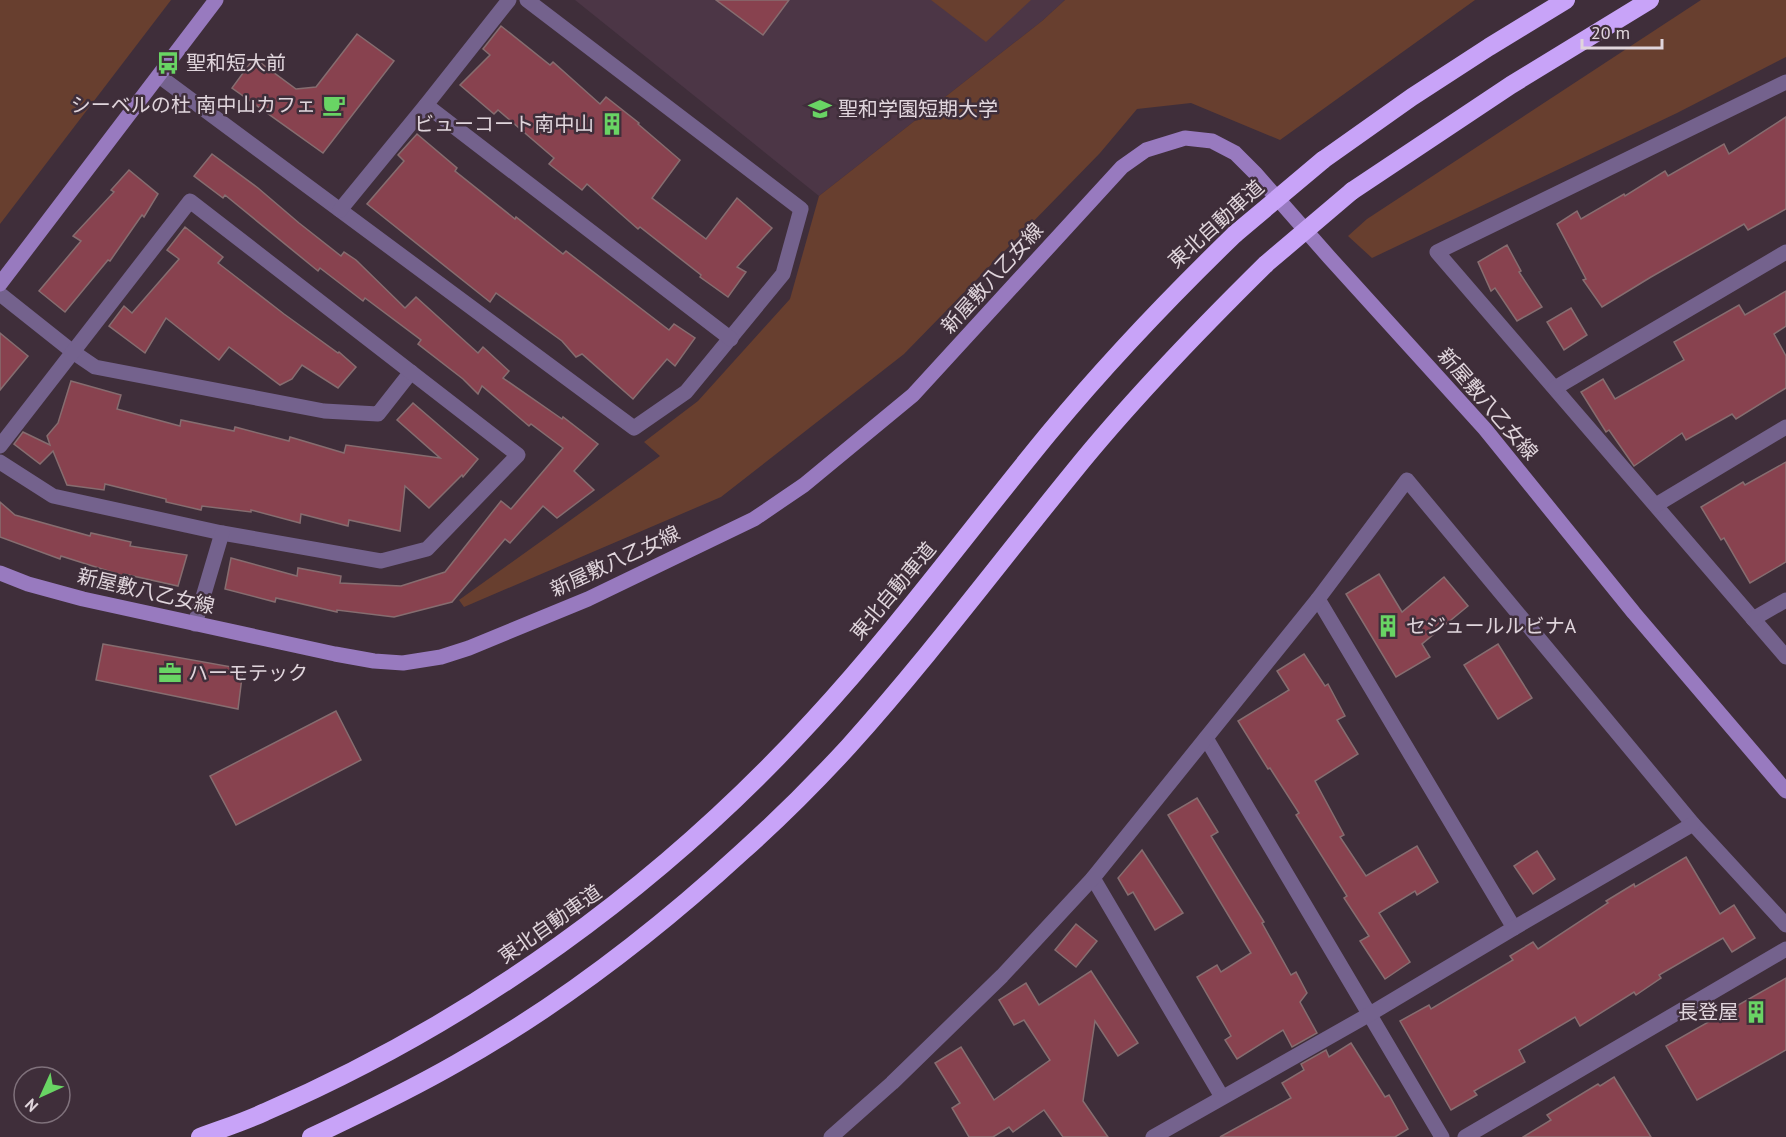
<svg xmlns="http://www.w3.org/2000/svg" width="1786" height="1137" font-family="'PT Sans','Noto Sans JP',sans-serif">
<rect width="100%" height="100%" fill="#3f2e3a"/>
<!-- built -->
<polygon fill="#4c3646" points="575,0 1065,0 1042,21 819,196"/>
<!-- green -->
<g fill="#683f2f">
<polygon points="0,0 171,0 0,224"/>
<polygon points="931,0 1031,0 986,42"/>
<polygon points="1065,0 1475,0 1280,140 1191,103 1137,109 1100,153 904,354 721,497 464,607 459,600 660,456 644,442 698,401 790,299 819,196 1042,21"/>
<polygon points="1701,0 1786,0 1786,57 1677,113 1372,258 1348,236 1367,219"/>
</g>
<!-- building -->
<g fill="#88424f" stroke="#866d70" stroke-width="1.5">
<polygon points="716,0 789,0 763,35"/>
<polygon points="501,26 550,65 553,62 600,104 606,97 639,123 638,124 680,160 652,198 706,239 737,198 772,228 737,267 746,272 728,297 700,277 701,275 640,227 638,229 587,184 582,190 549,164 554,158 498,110 494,114 460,85 490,55 483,49"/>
<polygon points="357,34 394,61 323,153 232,88 254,58 296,89 316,87"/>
<polygon points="1786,117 1786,209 1748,230 1744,224 1651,277 1602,307 1583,280 1586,279 1557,224 1577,211 1581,219 1624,194 1625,196 1665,171 1668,176 1724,144 1729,154"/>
<polygon points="417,134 457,168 455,171 515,219 516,217 563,254 566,251 669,330 674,324 695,338 675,366 667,359 633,399 582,354 576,357 562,341 496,293 490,302 367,204 404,161 398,155"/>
<polygon points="212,154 258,188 299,223 341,256 344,252 356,260 405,308 416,297 478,353 483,347 509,371 503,378 562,419 563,417 598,444 574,471 594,490 557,518 543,506 510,543 505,539 452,602 394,617 337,610 337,612 276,598 275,602 225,589 231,558 297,576 298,568 341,576 340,583 401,586 445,572 501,501 511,509 563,448 531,424 529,426 482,386 478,394 463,379 418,344 421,340 365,298 363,301 320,268 318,271 225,195 223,198 194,176"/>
<polygon points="129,170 158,194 144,217 142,215 110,261 108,260 65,312 39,291 81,241 73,236 114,192 111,190"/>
<polygon points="185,227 223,257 218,263 284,314 338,353 339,352 356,367 338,388 302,365 292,379 280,385 229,347 219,360 166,318 145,353 109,326 124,306 132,313 179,259 167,250"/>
<polygon points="1507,245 1521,271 1519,272 1542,307 1517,321 1495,288 1491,291 1478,262"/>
<polygon points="1786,291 1786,326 1774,334 1786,356 1786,388 1736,419 1732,414 1686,440 1682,433 1634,466 1609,430 1606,432 1581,392 1603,379 1615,399 1684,360 1674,342 1739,305 1745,315"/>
<polygon points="1571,308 1587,335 1564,350 1547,322"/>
<polygon points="0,333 28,356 0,390"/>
<polygon points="71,381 121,395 117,409 180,426 181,420 234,431 235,427 289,441 290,437 344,453 346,445 440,458 397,420 413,403 478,459 463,477 462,475 429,508 405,486 400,531 349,520 348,526 301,514 300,523 251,510 251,512 202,506 201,510 166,502 166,499 105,484 104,490 67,485 53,451 40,464 14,444 23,432 50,445 47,436 58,423"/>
<polygon points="1786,462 1786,562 1750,583 1724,538 1721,540 1701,507 1743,482 1745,485"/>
<polygon points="0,502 15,515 90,536 91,533 131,542 130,546 187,555 178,586 124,574 124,576 61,556 60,559 0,537"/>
<polygon points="1379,574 1402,612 1444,577 1468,606 1422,644 1430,657 1396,677 1346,594"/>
<polygon points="103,644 243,669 238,709 96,680"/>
<polygon points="1498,644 1532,698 1498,719 1464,665"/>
<polygon points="1304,654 1325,686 1328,684 1345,716 1337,720 1358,754 1315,781 1344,835 1340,837 1366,876 1417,846 1438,882 1417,895 1415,891 1379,913 1410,962 1385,979 1360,941 1369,936 1344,898 1347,896 1296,815 1299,813 1270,768 1268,769 1238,721 1289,690 1277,671"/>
<polygon points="336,711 361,760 236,825 210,776"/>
<polygon points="1197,798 1218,832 1211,836 1264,922 1262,923 1291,975 1296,972 1307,993 1300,1002 1317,1033 1292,1047 1283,1030 1237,1059 1225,1040 1231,1036 1197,977 1217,965 1221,972 1251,953 1168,815"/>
<polygon points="1142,850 1183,913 1155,930 1133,892 1128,895 1118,878"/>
<polygon points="1537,851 1555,879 1533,894 1514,866"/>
<polygon points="1686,857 1720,914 1734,905 1755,938 1732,952 1723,938 1659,975 1661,978 1636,995 1634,992 1580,1026 1575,1017 1519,1050 1525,1062 1474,1091 1477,1095 1451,1110 1400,1021 1429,1005 1431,1009 1513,960 1510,956 1533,942 1538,949 1608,903 1606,901 1634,884 1635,887"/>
<polygon points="1076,924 1097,941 1076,967 1055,950"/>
<polygon points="1091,971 1138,1043 1118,1056 1095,1021 1083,1101 1108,1137 1063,1137 1044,1110 1013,1132 1009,1127 993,1137 969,1137 952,1108 960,1103 935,1063 961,1047 994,1100 1050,1060 1024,1020 1014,1025 999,1000 1026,983 1039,1005"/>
<polygon points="1786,978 1786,1050 1697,1100 1666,1046"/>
<polygon points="1351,1043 1385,1097 1389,1095 1408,1129 1395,1137 1220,1137 1291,1098 1282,1083 1304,1070 1301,1064 1326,1050 1329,1057"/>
<polygon points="1614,1077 1651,1137 1523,1137 1551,1120 1547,1115 1598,1084 1600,1086"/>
</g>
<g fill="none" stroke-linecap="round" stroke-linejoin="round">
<!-- street -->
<g stroke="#74628d" stroke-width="15">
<polyline points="159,76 634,428 686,392 783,274 801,209 527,0"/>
<polyline points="1786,82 1437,252 1786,657"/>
<polyline points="426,105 731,339"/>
<polyline points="340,210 426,105 509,0"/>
<polyline points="0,294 73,352 95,367 324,411 378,414 411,372"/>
<polyline points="1555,388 1786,252"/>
<polyline points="0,446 190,201 518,455 427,549 381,561 222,533 53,496 0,462"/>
<polyline points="1656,505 1786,427"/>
<polyline points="1318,599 1514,928"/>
<polyline points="1753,619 1786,600"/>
<polyline points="195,624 222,533"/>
<polyline points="1206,738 1442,1137"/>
<polyline points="1093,878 1222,1097"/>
<polyline points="831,1137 892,1083 1002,976 1093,878 1318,599 1407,480 1693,824 1786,925"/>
<polyline points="1153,1137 1370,1014 1514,928 1693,824"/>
<polyline points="1465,1137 1786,949"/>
</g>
<!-- secondary -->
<g stroke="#987abf" stroke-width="15">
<polyline points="0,284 216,0"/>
<polyline points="0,573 28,584 83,599 335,654 374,661 403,663 441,657 469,648 588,599 754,519 804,485 913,395 1122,167 1146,150 1185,138 1212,141 1235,153 1255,173 1329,257 1485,429 1634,613 1786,791"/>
</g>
<!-- highway -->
<g stroke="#c8a3f8" stroke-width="18">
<polyline points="1323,160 1412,97 1489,47 1566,0"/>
<polyline points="1352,191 1511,85 1650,0"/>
<path d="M200,1137C221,1129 244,1122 265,1112C473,1022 660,887 813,720C897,629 970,529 1049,433C1107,363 1170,297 1235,234"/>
<path d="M311,1137C360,1114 410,1090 457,1063C560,1005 655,932 742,852C779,819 815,783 849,746C928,658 999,563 1074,471C1133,398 1199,330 1266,264"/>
</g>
<!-- highway-bridge -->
<g stroke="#c8a3f8" stroke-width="18">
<polyline points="1235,234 1323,160"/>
<polyline points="1266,264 1352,191"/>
</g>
</g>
<!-- icons -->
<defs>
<g id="bus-bare" transform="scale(1.8)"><path d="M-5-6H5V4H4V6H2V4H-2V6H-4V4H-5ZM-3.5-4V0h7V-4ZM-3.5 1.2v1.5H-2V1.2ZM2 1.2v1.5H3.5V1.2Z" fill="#69d464" stroke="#3f2e3a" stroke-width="2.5" paint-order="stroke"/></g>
<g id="cafe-bare" transform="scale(1.8)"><path d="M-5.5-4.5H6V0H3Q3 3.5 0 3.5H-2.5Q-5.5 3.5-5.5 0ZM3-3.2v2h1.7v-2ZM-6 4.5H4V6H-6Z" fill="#69d464" stroke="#3f2e3a" stroke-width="2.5" paint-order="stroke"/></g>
<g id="university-bare" transform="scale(1.8)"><path d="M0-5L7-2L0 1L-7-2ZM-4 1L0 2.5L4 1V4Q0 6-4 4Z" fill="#69d464" stroke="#3f2e3a" stroke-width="2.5" paint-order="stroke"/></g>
<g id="building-bare" transform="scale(1.8)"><path d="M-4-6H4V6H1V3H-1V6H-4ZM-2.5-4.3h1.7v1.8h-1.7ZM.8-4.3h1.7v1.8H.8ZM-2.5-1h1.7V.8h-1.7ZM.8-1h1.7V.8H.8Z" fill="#69d464" stroke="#3f2e3a" stroke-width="2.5" paint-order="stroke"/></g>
<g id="office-bare" transform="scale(1.8)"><path d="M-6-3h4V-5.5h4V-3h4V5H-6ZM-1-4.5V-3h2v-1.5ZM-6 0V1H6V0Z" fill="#69d464" stroke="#3f2e3a" stroke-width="2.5" paint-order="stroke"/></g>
</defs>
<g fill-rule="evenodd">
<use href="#bus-bare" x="168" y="63"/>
<use href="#cafe-bare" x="334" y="105"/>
<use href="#university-bare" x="820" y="109"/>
<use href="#building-bare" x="612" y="124"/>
<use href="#building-bare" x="1388" y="626"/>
<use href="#office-bare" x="170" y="673"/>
<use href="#building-bare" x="1756" y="1012"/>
</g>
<g text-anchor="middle" stroke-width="5" stroke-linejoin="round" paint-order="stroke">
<!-- poi labels -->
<g font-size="20" fill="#e0d5dc" stroke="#3f2e3a" text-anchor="start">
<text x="186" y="70">聖和短大前</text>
<text x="316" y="112" text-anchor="end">シーベルの杜 南中山カフェ</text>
<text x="838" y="116">聖和学園短期大学</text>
<text x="594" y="131" text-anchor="end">ビューコート南中山</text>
<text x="1406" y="633">セジュールルビナA</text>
<text x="188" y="680">ハーモテック</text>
<text x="1738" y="1019" text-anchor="end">長登屋</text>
</g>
<!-- street labels -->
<g font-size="20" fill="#e0d5dc" stroke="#3f2e3a">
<text transform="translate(1216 224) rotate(-42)" y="7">東北自動車道</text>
<text transform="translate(992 278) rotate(-48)" y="7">新屋敷八乙女線</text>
<text transform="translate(1488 404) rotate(49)" y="7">新屋敷八乙女線</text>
<text transform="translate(615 561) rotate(-25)" y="7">新屋敷八乙女線</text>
<text transform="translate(146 591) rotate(13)" y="7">新屋敷八乙女線</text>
<text transform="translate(893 591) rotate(-50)" y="7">東北自動車道</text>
<text transform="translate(550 924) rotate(-35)" y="7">東北自動車道</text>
</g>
</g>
<!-- north arrow -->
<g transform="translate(42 1095) rotate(225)"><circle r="28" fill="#3f2e3a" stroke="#7f717b" stroke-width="1.5"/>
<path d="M0-4.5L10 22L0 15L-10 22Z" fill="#69d464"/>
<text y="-9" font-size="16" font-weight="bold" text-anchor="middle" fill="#e0d5dc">N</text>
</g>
<!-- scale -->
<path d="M1582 39v9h80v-9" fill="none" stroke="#e0d5dc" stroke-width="3"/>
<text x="1591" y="39" font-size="18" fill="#e0d5dc" stroke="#3f2e3a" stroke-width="4.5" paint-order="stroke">20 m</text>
</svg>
